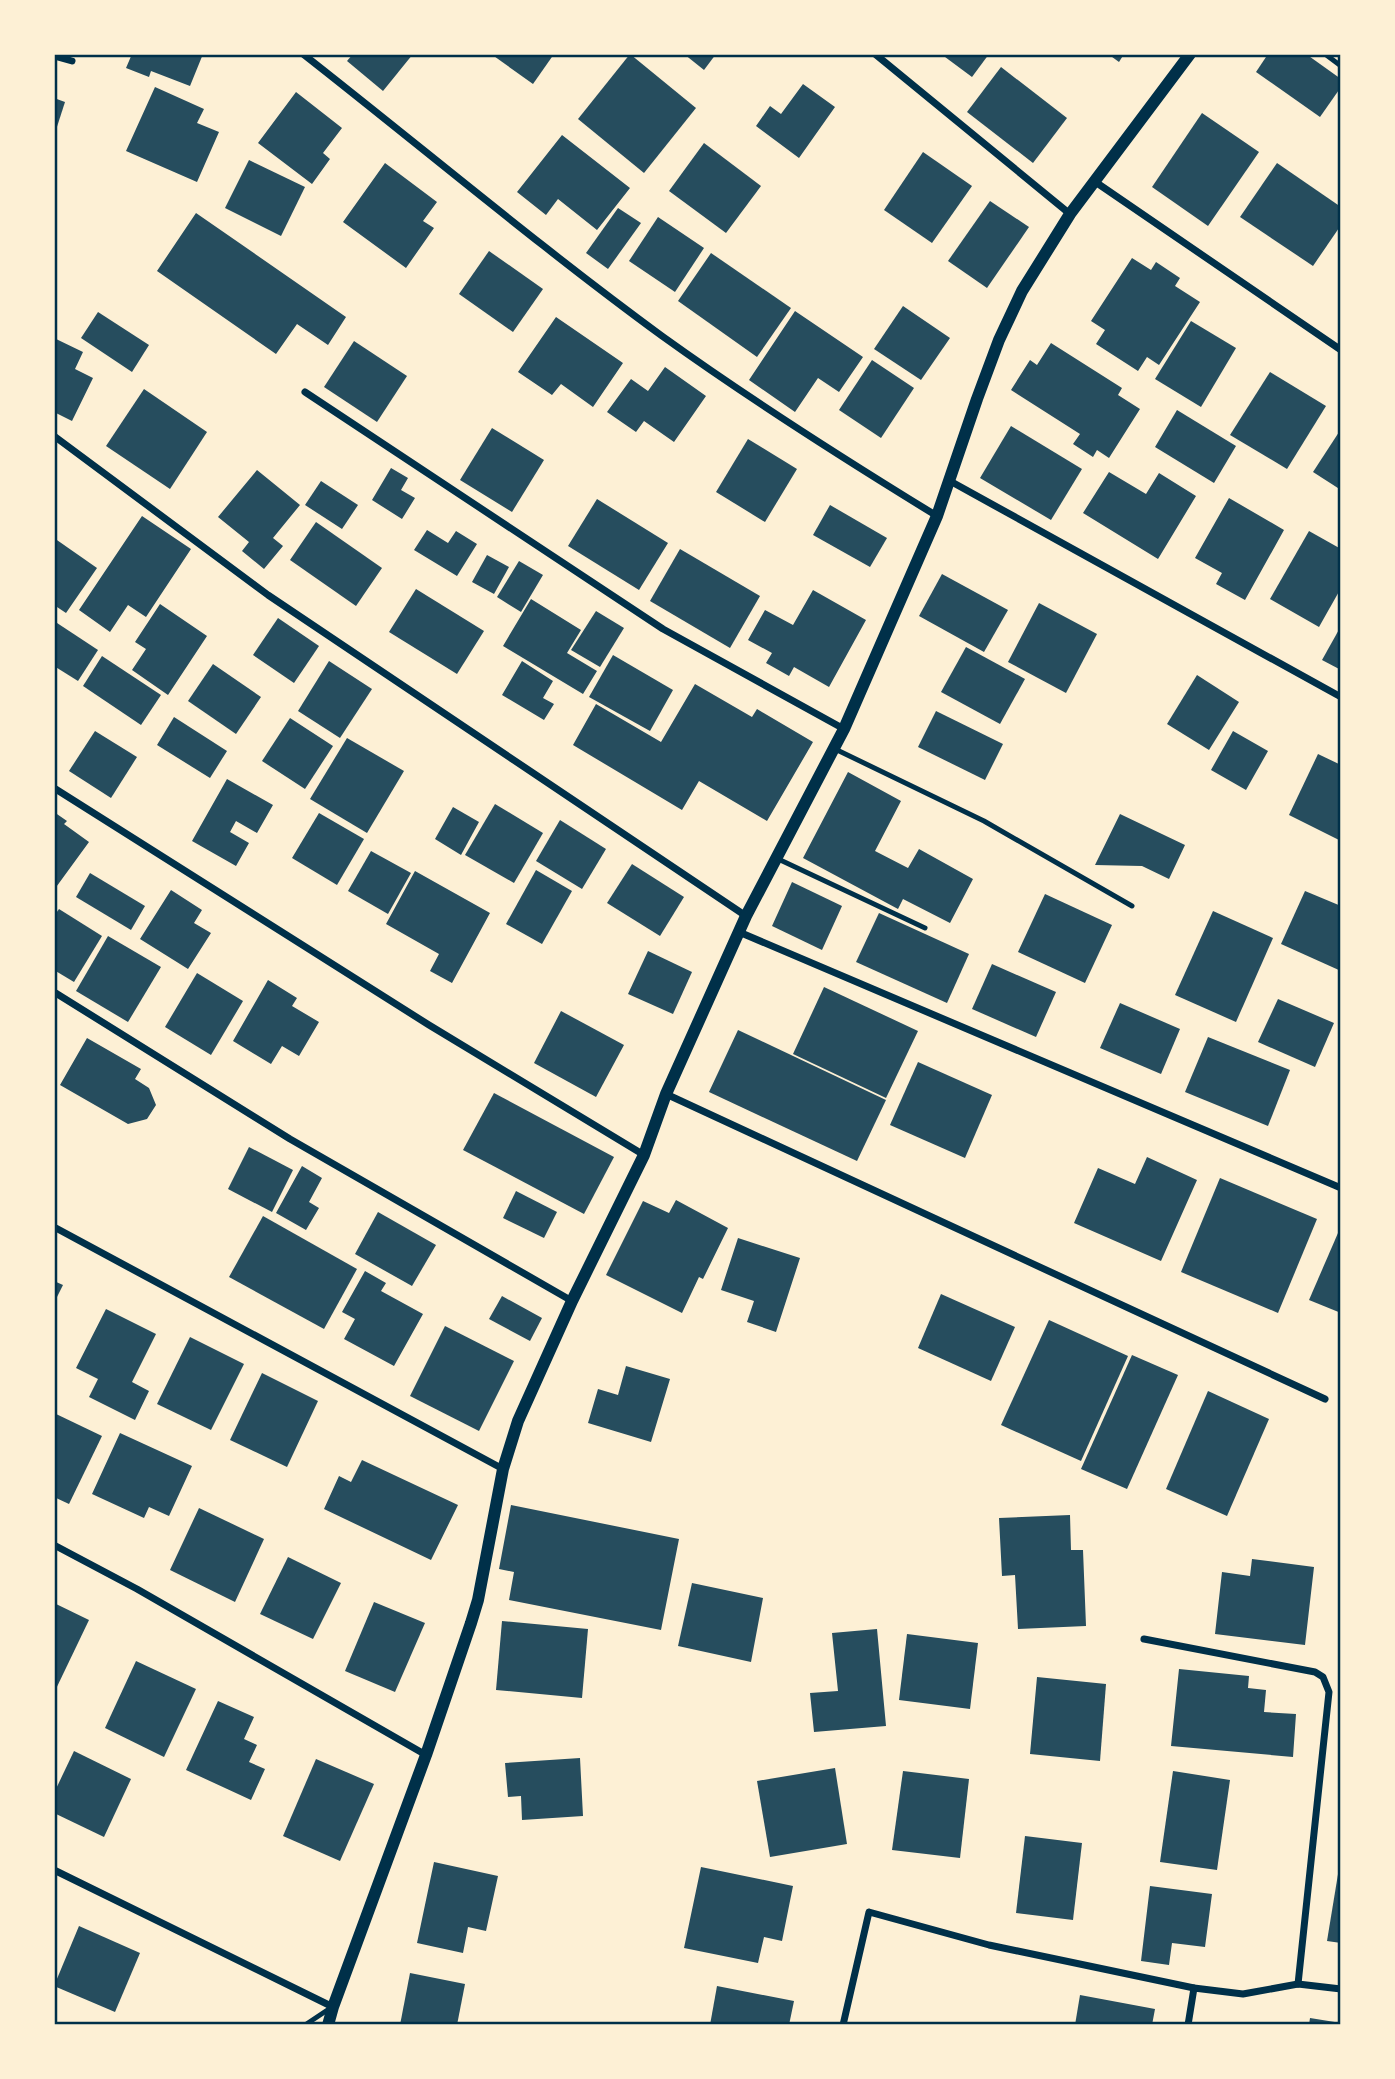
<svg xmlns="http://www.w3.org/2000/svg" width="1395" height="2079" font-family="'Roboto Condensed',sans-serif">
<rect width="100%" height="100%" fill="#fdf0d5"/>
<!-- building -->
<g fill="#264d5e">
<polygon points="132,54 203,54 190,86 151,71 149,77 126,68"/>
<polygon points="353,54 413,54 383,91 347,61"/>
<polygon points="491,54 554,54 533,84"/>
<polygon points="630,54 696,108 644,173 578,119"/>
<polygon points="684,54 716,54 704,70"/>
<polygon points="941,54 989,54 972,77"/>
<polygon points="1108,54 1124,54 1119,62"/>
<polygon points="1268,54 1306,54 1341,79 1341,87 1320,117 1256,72"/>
<polygon points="1001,67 1067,118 1033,163 967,112"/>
<polygon points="803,84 835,107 799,158 756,126 770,106 781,114"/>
<polygon points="155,87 204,109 197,123 219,132 197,182 126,151"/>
<polygon points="296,92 342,128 323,153 330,159 312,184 258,143"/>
<polygon points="54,98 65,102 55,133 54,133"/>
<polygon points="1202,113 1259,152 1208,226 1152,187"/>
<polygon points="562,135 630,188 597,230 558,199 546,215 517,192"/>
<polygon points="704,143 761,186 726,233 669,191"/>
<polygon points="923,152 972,186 932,243 884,210"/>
<polygon points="249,160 305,187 281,236 225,208"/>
<polygon points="385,163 437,202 423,221 434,228 406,268 343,222"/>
<polygon points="1277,163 1341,207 1341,225 1313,266 1240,217"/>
<polygon points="990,201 1029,227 987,288 948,261"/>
<polygon points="618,208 641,223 608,269 586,253"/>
<polygon points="196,213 346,317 328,345 297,324 276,354 157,271"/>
<polygon points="658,217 704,248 675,292 629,261"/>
<polygon points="489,251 543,289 513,332 459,294"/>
<polygon points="711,253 791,308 757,357 678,301"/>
<polygon points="1132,258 1151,270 1156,262 1180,278 1175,286 1200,302 1159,365 1147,357 1138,371 1096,344 1105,330 1091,321"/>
<polygon points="903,306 950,338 921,380 874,349"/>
<polygon points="795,311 863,357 839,392 818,378 795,412 749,380"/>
<polygon points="98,312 149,345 132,372 81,338"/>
<polygon points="556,317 623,363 593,407 561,384 552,395 518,372"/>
<polygon points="1191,321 1236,348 1201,407 1155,379"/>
<polygon points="54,338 83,352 75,369 93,378 72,421 54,412"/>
<polygon points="354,341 407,376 377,422 324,387"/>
<polygon points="1051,343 1122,388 1118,395 1140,409 1109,458 1097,450 1093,457 1073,444 1080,434 1011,390 1030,360 1037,365"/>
<polygon points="872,360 914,388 881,438 839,410"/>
<polygon points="665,367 706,396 674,442 644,421 636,432 607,412 631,379 648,391"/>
<polygon points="1270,372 1326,406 1287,469 1230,435"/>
<polygon points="144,389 207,432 170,489 106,446"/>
<polygon points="1177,410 1236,446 1214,483 1155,447"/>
<polygon points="1011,426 1082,469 1051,520 980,478"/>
<polygon points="492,428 544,460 512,512 460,480"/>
<polygon points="1341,429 1341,490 1313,472"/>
<polygon points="748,439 797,469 765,522 716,492"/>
<polygon points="391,468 408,478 401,490 415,498 402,519 372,500"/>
<polygon points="257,470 300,505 273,538 283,546 264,569 242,551 249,542 218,517"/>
<polygon points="1109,472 1146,494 1159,473 1196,496 1158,559 1083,513"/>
<polygon points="321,481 358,505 342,529 305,505"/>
<polygon points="1229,498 1284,530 1245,600 1216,584 1222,573 1195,558"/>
<polygon points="597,499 668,543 639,590 568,546"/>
<polygon points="830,505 887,538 870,567 813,535"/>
<polygon points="142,516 191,549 146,617 128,605 110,632 79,610"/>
<polygon points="316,522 382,568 356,606 290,560"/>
<polygon points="427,530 448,543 456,531 477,544 457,576 414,550"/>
<polygon points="1309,531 1341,549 1341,588 1319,627 1270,599"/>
<polygon points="54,538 97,568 66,613 54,605"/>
<polygon points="680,549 760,596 730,648 650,601"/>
<polygon points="487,555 509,567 494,594 472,582"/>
<polygon points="519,561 543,575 521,612 497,597"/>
<polygon points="942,574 1008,610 984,652 919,616"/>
<polygon points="416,589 484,631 457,674 389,632"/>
<polygon points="813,590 866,620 829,687 794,667 789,676 766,663 772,653 748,640 765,610 793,625"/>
<polygon points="531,599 581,630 567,653 597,671 583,694 503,646"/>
<polygon points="1039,603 1097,634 1066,693 1008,662"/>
<polygon points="160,604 207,636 168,695 132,670 146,649 135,642"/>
<polygon points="596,611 624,628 600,667 571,650"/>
<polygon points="278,618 319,646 294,683 253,655"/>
<polygon points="54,621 98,650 78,681 54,666"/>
<polygon points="1341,626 1341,670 1322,660"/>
<polygon points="966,647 1025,679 1000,724 941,692"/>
<polygon points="613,655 673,690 650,731 589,697"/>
<polygon points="102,656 161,695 141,725 83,686"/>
<polygon points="329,661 372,689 340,738 298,711"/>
<polygon points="522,661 553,681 543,698 554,704 544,720 502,695"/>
<polygon points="213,664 261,697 236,734 188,701"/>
<polygon points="1197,675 1239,702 1209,750 1167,724"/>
<polygon points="695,684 752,717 757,709 813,742 767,821 699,781 682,810 573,745 596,704 661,742"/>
<polygon points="936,711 1003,744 985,780 918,747"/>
<polygon points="174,717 227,751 210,778 157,745"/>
<polygon points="290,718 333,746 305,789 262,761"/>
<polygon points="95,731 137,757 111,798 69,771"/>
<polygon points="1233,731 1268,751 1246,790 1211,770"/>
<polygon points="347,738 404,771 367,833 310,799"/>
<polygon points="1318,754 1341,765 1341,841 1289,815"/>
<polygon points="848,772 901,801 875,851 908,868 919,849 973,879 950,923 903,899 898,909 803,858"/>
<polygon points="227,779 273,805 257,833 236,821 230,832 249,843 236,866 192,841"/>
<polygon points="495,804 543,833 514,883 465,855"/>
<polygon points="453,807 479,822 461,855 435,839"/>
<polygon points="54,812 67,821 64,824 89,842 54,890"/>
<polygon points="319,813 364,839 337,885 292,858"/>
<polygon points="1120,814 1185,845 1169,879 1142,866 1095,865"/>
<polygon points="560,820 606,849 582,889 536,861"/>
<polygon points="371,851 411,873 388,914 348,891"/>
<polygon points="632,864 684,897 660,936 607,903"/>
<polygon points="536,870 572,891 542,944 506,924"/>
<polygon points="415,871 490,913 452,983 430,971 439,954 386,924"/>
<polygon points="90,873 145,906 131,930 76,897"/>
<polygon points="792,882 842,906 822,950 772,926"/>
<polygon points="171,890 202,910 194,923 211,933 188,969 140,939"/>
<polygon points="1305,891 1341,906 1341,971 1281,944"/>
<polygon points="1045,894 1112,925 1085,983 1018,952"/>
<polygon points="59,909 102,936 74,982 54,970 54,916"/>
<polygon points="1213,911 1273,938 1236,1022 1175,995"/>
<polygon points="879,913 969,954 947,1003 856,962"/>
<polygon points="108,936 161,967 128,1022 76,991"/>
<polygon points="648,951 692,972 673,1014 628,994"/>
<polygon points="992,964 1056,992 1036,1037 972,1009"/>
<polygon points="197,973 243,1001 211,1055 165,1027"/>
<polygon points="268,980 297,998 292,1006 319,1022 299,1056 282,1046 271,1064 233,1041"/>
<polygon points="824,987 918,1031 886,1098 793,1054"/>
<polygon points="1278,999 1334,1023 1315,1067 1258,1042"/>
<polygon points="1120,1003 1180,1029 1161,1074 1100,1048"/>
<polygon points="561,1011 624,1045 596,1097 534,1063"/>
<polygon points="738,1030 886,1100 857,1161 709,1092"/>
<polygon points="1208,1037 1290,1070 1268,1126 1185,1092"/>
<polygon points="87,1038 141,1069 135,1079 149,1088 156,1105 147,1119 128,1124 60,1085"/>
<polygon points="918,1062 992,1095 965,1158 890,1125"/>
<polygon points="494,1093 614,1157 584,1214 463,1150"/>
<polygon points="249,1147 293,1170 272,1212 228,1189"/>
<polygon points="1147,1157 1197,1180 1161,1261 1074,1223 1098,1168 1135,1184"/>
<polygon points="302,1166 322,1178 309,1202 319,1208 306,1230 276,1213"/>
<polygon points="1220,1178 1317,1219 1278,1313 1181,1272"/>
<polygon points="516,1191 557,1212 544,1238 503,1218"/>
<polygon points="676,1200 728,1228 703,1279 699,1277 682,1313 606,1275 643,1201 669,1213"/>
<polygon points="378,1212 436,1245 412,1286 355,1254"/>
<polygon points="263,1216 357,1269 324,1329 229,1277"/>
<polygon points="1338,1233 1341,1235 1341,1313 1309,1300"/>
<polygon points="738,1238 800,1258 776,1332 747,1322 754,1301 721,1290"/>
<polygon points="365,1271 386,1283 381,1291 423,1314 394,1366 344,1339 355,1319 342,1312"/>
<polygon points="54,1281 63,1285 54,1303"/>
<polygon points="941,1294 1015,1327 991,1381 918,1348"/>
<polygon points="502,1296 542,1318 530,1341 489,1319"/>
<polygon points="106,1309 156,1334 132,1382 149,1391 135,1420 89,1397 98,1379 76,1368"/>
<polygon points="1049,1320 1128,1356 1081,1461 1001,1425"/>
<polygon points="445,1326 514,1361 479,1431 410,1396"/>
<polygon points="190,1337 244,1364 211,1430 157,1404"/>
<polygon points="1132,1355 1178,1375 1127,1489 1081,1469"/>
<polygon points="626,1366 670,1379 651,1442 588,1423 598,1389 618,1395"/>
<polygon points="262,1373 318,1401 287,1467 230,1440"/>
<polygon points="1208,1391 1269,1419 1227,1516 1166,1489"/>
<polygon points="54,1413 102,1436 69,1504 54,1497"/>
<polygon points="120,1433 192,1466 169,1516 149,1507 144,1518 92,1494"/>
<polygon points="362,1460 458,1505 431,1560 324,1509 339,1476 351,1482"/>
<polygon points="511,1505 679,1539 661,1630 509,1600 514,1572 499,1569"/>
<polygon points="199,1508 264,1539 235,1602 170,1570"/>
<polygon points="1070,1515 1071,1550 1083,1550 1086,1626 1018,1629 1015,1575 1002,1576 999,1518"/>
<polygon points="288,1557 341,1583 313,1639 260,1614"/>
<polygon points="1252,1559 1314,1567 1305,1645 1215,1634 1222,1572 1250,1576"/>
<polygon points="692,1583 763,1598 751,1662 678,1646"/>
<polygon points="374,1602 425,1623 395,1692 345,1671"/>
<polygon points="54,1603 89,1620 54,1693"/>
<polygon points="502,1621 588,1629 582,1698 496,1690"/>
<polygon points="877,1629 886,1726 814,1732 810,1693 838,1691 832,1633"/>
<polygon points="907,1634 978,1643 970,1709 899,1700"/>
<polygon points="136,1661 196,1689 164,1757 105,1728"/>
<polygon points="1179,1669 1249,1676 1248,1688 1266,1690 1264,1712 1296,1714 1293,1757 1171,1746"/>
<polygon points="1037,1677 1106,1684 1100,1761 1030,1754"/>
<polygon points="218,1701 254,1717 244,1739 257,1745 249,1762 265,1769 251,1800 186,1770"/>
<polygon points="74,1751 131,1779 104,1837 54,1813 54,1793"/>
<polygon points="580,1758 583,1816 522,1820 521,1796 508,1797 505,1763"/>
<polygon points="316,1759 374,1784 340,1861 283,1836"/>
<polygon points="835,1768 847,1844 770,1857 757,1781"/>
<polygon points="903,1771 969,1779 960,1858 892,1850"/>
<polygon points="1173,1771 1230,1780 1217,1870 1160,1862"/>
<polygon points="1025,1836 1082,1843 1073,1920 1016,1913"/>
<polygon points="434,1862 498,1876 486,1931 468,1927 463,1953 417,1943"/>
<polygon points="701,1867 793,1886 782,1941 764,1937 758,1963 684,1948"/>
<polygon points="1339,1868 1341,1869 1341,1943 1327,1941"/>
<polygon points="1150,1886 1212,1894 1205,1947 1172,1943 1169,1965 1141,1961"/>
<polygon points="79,1926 140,1953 115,2012 54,1986"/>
<polygon points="410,1973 465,1984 457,2025 400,2025"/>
<polygon points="717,1986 794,2001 789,2025 710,2025"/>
<polygon points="1080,1995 1155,2009 1152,2025 1075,2025"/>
<polygon points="1310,2018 1341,2023 1341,2025 1309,2025"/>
</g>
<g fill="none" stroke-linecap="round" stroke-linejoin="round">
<!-- service -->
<g stroke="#003049" stroke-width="5">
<polyline points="1325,54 1341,66"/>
<polyline points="835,749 984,821 1132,906"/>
<polyline points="776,858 925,928"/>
<polyline points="305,2025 329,2009"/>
</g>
<!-- minor -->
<g stroke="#003049" stroke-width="7">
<path d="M303,54C423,148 539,246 662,336C751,400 844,459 937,516"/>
<polyline points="875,54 1070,214"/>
<polyline points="54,56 72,61"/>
<polyline points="1094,181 1341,350"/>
<polyline points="305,392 663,629 844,729"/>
<polyline points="54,436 268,595 746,916"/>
<polyline points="950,481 1341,697"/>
<polyline points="54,788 429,1025 644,1155"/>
<polyline points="739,932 1341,1188"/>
<polyline points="54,992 290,1139 572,1301"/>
<polyline points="666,1094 1325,1399"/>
<polyline points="54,1227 503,1469"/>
<polyline points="54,1545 137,1589 426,1755"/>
<polyline points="1144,1639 1315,1672 1323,1677 1329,1692 1298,1984"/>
<polyline points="54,1870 333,2007"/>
<polyline points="843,2025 869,1912 989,1945 1194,1988 1243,1994 1298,1984 1341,1989"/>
<polyline points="1188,2025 1194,1988"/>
</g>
<!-- tertiary -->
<polyline stroke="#003049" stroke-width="12" points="328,2025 333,2007 426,1755 471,1623 478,1600 503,1469 518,1421 572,1301 644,1155 666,1094 746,916 844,729 937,516 977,399 999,340 1022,291 1070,214 1190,54"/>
</g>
<!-- border -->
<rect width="1395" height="2079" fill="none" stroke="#fdf0d5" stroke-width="112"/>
<rect x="56" y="56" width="1283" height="1967" fill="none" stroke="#003049" stroke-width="2.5"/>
</svg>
